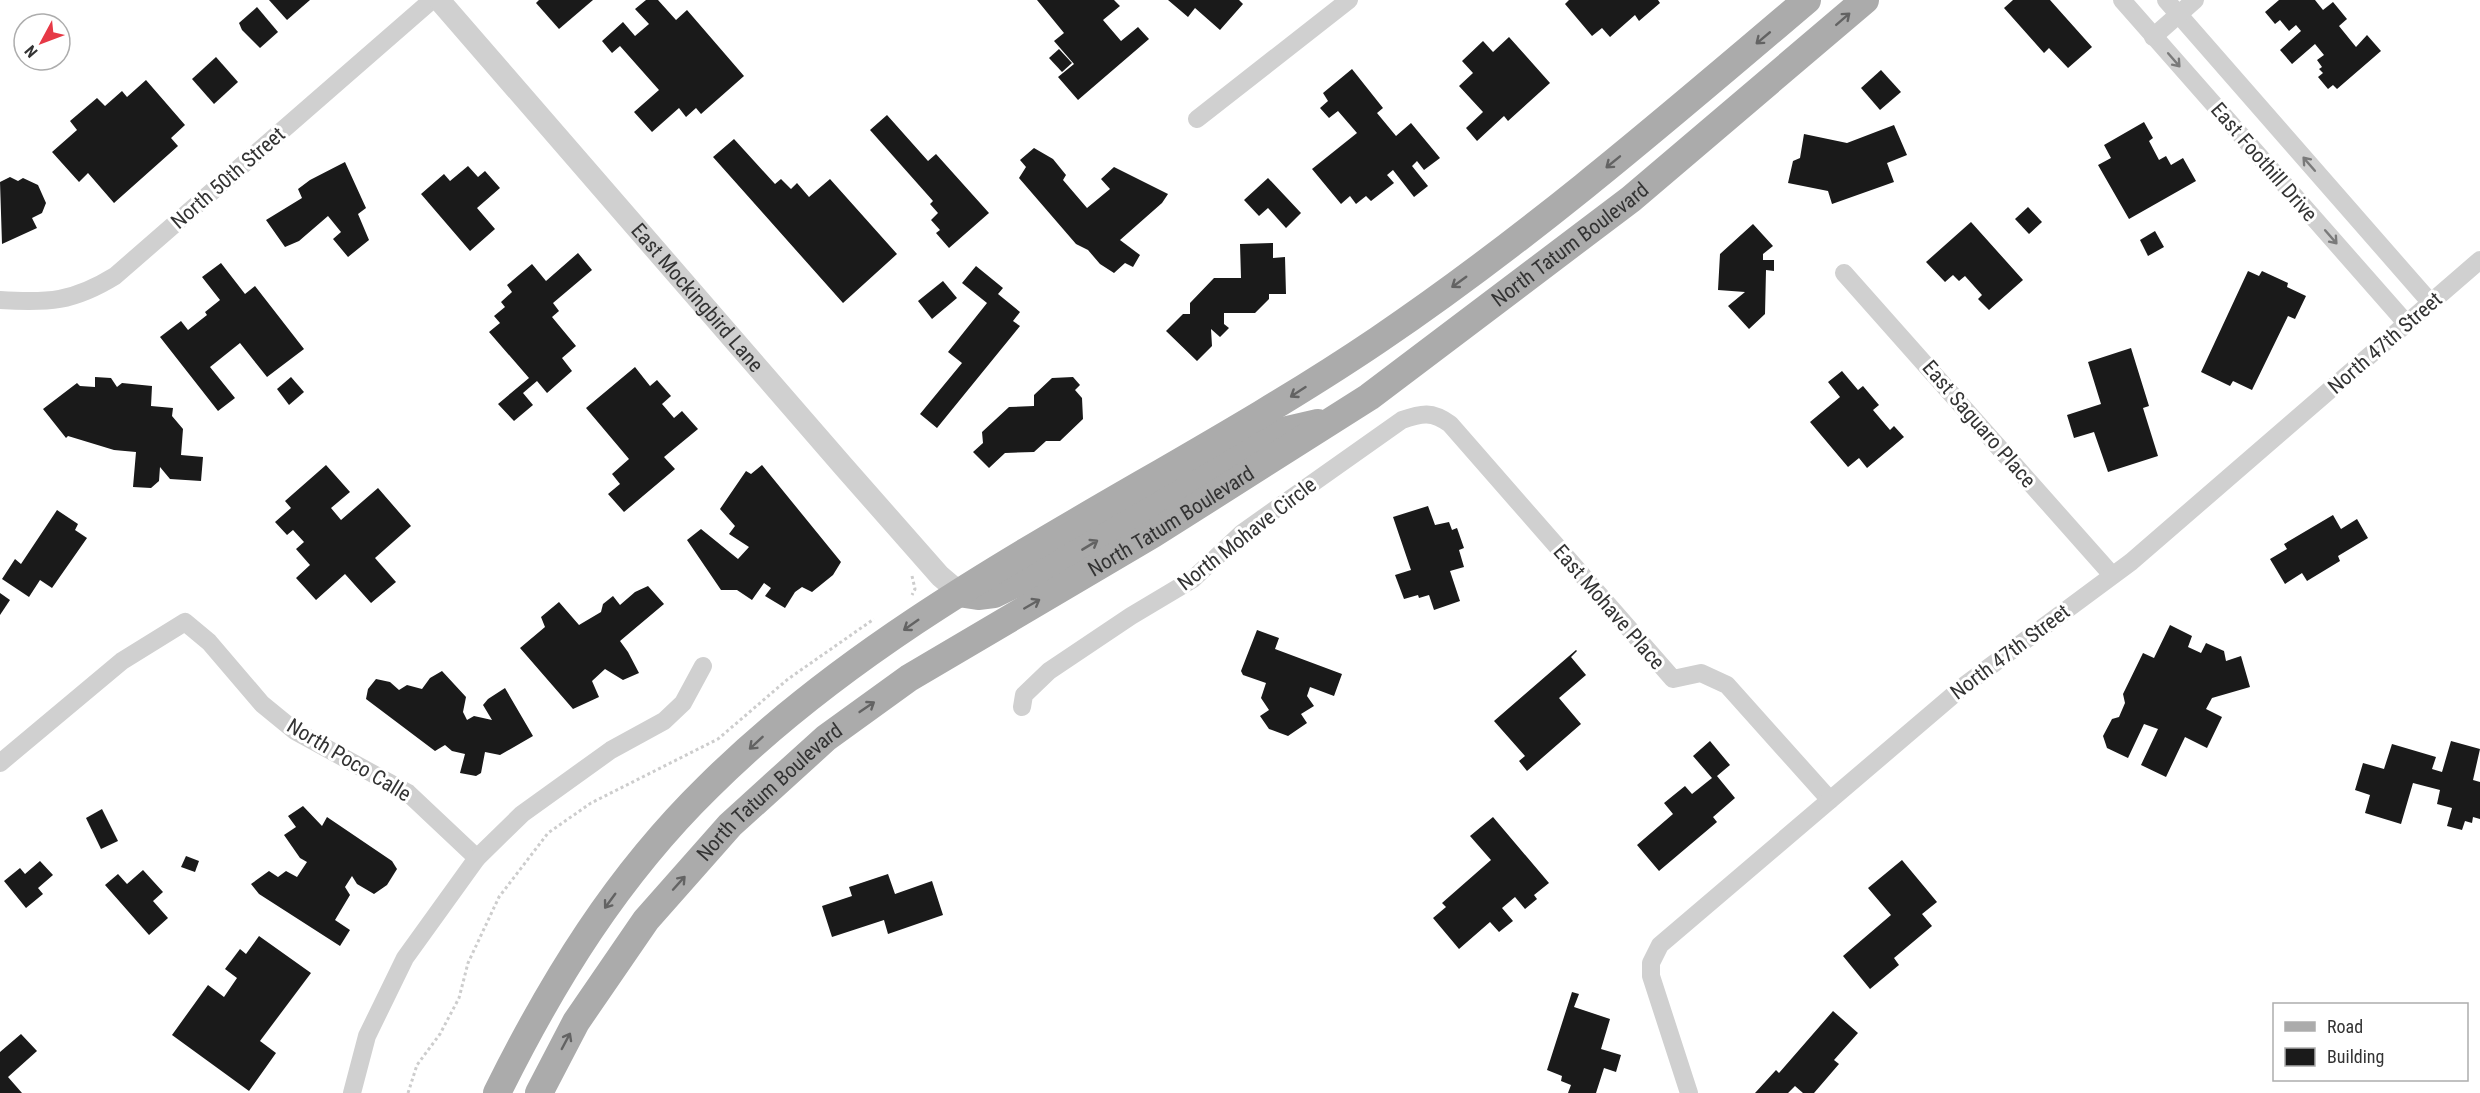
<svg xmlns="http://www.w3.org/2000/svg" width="2480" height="1093" font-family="'Roboto Condensed',sans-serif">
<rect width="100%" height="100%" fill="#fff"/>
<!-- building -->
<g fill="#1a1a1a">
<polygon points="269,0 310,0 287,20"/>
<polygon points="539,0 593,0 559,29 536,3"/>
<polygon points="646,0 658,0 676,20 687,10 744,76 701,114 696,108 686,117 679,108 652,132 634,112 659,90 620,46 612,53 602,41 623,22 635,36 649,24 635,9"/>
<polygon points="1037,0 1114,0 1120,6 1103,20 1121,41 1138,27 1149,39 1078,100 1058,77 1074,64 1054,41 1064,33"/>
<polygon points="1168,0 1239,0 1243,4 1220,30 1195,8 1188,17"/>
<polygon points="1569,0 1658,0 1660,3 1639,21 1635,15 1610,37 1602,28 1592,36 1565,4"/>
<polygon points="2013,0 2050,0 2092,47 2068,68 2049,48 2044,53 2004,8"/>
<polygon points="2279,0 2315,0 2323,10 2333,2 2347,19 2339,26 2356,47 2367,35 2381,51 2337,89 2333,85 2328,89 2318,77 2323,73 2319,69 2322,67 2317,60 2324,55 2315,44 2292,64 2280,50 2301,31 2296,25 2289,31 2280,20 2275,24 2265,12"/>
<polygon points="257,7 278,32 260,48 242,30 239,23"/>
<polygon points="1509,37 1550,83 1508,121 1504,116 1477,141 1466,128 1483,112 1459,86 1473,73 1462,61 1483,41 1493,52"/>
<polygon points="1059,49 1072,63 1062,72 1049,58"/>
<polygon points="216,57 238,82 214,104 192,79"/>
<polygon points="1352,69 1383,108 1377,113 1396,136 1411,123 1440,158 1424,170 1417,161 1412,166 1428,186 1414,197 1393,170 1387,175 1394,183 1371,201 1366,196 1356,204 1350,196 1341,204 1312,169 1357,133 1338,111 1329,118 1320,108 1328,101 1323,93"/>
<polygon points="1881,70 1901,92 1880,110 1861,88"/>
<polygon points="146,80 185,125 171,138 178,146 114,203 88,173 79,182 52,152 77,130 70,121 97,98 105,106 122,91 127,97"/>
<polygon points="887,115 928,161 936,154 989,213 949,248 936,233 940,230 931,220 938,213 930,204 933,201 870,130"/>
<polygon points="2144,122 2153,138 2149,141 2159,160 2166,156 2171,165 2183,158 2196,181 2129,219 2098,165 2111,158 2104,145"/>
<polygon points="1894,125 1907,155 1887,163 1894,182 1832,204 1828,191 1788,183 1793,161 1800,158 1804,134 1847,143"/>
<polygon points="734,139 775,184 781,179 791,189 797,183 809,197 830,179 897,254 843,303 713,157"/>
<polygon points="1034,148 1053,159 1066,175 1063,180 1087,208 1110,189 1101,179 1114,167 1168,194 1162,203 1120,240 1140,255 1133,267 1125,263 1114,273 1100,264 1088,250 1076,244 1019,178 1026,167 1020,160"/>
<polygon points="345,162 366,208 358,214 369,240 348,257 333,239 341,232 328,216 299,241 285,247 266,220 302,198 298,189 310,180"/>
<polygon points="468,166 478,177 485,171 500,188 477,208 495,229 470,251 421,194 444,174 450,181"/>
<polygon points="10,177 18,181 23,178 38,185 46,203 42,213 32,218 37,228 2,244 0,182"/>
<polygon points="1268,178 1301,213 1286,228 1268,208 1259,216 1244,200"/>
<polygon points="2028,207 2042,222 2029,234 2015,219"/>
<polygon points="1971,222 2023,280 1989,310 1978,299 1982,295 1965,276 1959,281 1953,275 1945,282 1926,262"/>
<polygon points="1753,224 1773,246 1763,254 1763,260 1774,260 1774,271 1766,270 1765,314 1749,329 1728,306 1745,292 1718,290 1720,254"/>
<polygon points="2155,231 2164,247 2148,256 2140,240"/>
<polygon points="1273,243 1273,258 1285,257 1286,294 1269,294 1269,299 1255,313 1224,313 1224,324 1229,328 1220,337 1211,329 1212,346 1197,361 1166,331 1183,314 1190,314 1190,303 1214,278 1241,278 1240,244"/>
<polygon points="578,253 592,270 553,303 559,311 552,317 576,346 562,358 572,371 547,393 537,381 523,393 533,405 514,421 498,404 529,378 489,332 500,323 494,316 505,307 501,302 512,292 507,285 532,264 546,281"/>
<polygon points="221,263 245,294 255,286 304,349 267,377 240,343 210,367 235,398 218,411 160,337 181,321 188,330 207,315 205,312 220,300 202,277"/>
<polygon points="976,266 1003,288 998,294 1020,312 1013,321 1020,326 937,428 920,414 962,363 948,352 987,303 962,283"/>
<polygon points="2248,271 2259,276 2262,271 2288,283 2287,287 2306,296 2295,319 2288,316 2252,390 2233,381 2230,386 2201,372"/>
<polygon points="943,281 957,298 932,319 918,301"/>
<polygon points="2131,348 2149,406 2143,408 2158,456 2108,472 2094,432 2074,438 2067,415 2101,404 2088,362"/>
<polygon points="635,367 650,386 657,380 671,396 662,404 674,418 682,411 698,429 664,457 675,469 624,512 608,494 620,484 612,474 629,459 586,408"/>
<polygon points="1842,371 1858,390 1863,386 1879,405 1873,410 1890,430 1894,426 1904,437 1867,468 1859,458 1848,467 1810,422 1840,397 1828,382"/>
<polygon points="95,377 111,378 117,387 122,383 152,386 151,406 173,408 172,416 183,429 181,455 203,457 201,481 170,479 160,467 159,481 151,488 133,487 136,452 114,450 68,436 66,438 43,409 77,383 80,386 95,387"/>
<polygon points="291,377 304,392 289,405 277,389"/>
<polygon points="1073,377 1080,385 1075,390 1082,398 1083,419 1060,441 1046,441 1034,452 1005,453 989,468 973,452 983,443 982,432 1009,407 1034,406 1034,395 1052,378"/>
<polygon points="326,465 350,492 331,508 341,520 378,488 411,526 375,558 396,582 371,603 345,574 316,600 296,578 310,565 296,549 304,542 293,530 287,535 275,522 291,508 285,501"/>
<polygon points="762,465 841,562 833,575 812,592 802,587 795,592 785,608 765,596 771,588 764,583 752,600 737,590 721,590 687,540 701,529 738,559 749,547 729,534 735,526 720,509 746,471 751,474"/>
<polygon points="1428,506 1435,525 1449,522 1452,530 1457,528 1464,548 1459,550 1464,567 1450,571 1460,601 1434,610 1429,595 1419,598 1418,595 1404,599 1395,575 1411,570 1393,517"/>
<polygon points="57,510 78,524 75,530 87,538 52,588 40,580 29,597 2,579 15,559 21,564"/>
<polygon points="2333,515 2341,529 2357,519 2368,538 2338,556 2340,561 2307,581 2302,573 2285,584 2270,559 2287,549 2284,544"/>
<polygon points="648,586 664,604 620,641 628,652 639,673 623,680 605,669 592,681 599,697 573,709 520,648 545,627 541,617 559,602 579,625 601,612 603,604 613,596 620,605 635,592"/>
<polygon points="0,593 10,600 0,615"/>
<polygon points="2170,625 2192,636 2188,647 2201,653 2206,643 2224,651 2226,661 2241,656 2250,687 2212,698 2206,709 2222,717 2207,748 2185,737 2166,777 2141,765 2158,729 2144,724 2128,758 2107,748 2103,736 2112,719 2119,717 2125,703 2123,694 2143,653 2154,658"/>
<polygon points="1257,630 1279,638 1275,649 1342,674 1334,696 1310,687 1307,696 1314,706 1301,714 1307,723 1288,736 1269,729 1260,716 1269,710 1261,698 1266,683 1243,675 1241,671"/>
<polygon points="1576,650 1577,651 1571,657 1586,675 1559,698 1581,724 1527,771 1519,761 1525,756 1494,721"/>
<polygon points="442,671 466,697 463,712 467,720 474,716 492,720 483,705 488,699 505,688 533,736 500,755 485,752 481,773 476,776 460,773 465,754 452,751 445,745 435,751 366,699 368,689 376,679 390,682 399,690 407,685 422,689 430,678"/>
<polygon points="1710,741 1730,765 1717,776 1735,798 1713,817 1717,822 1659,871 1637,845 1673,814 1664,803 1685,786 1692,794 1712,778 1693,756"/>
<polygon points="2451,741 2480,749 2473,780 2480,782 2480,819 2473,817 2472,823 2465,821 2462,830 2447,826 2452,808 2437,804 2440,790 2413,783 2401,824 2365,813 2370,795 2355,790 2363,763 2384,769 2392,744 2436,757 2432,769 2442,772"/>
<polygon points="303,806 322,826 327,817 392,861 397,869 387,885 374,894 357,884 352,876 345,887 350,895 335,920 350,930 340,946 259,894 251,884 269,871 278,877 286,871 297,877 307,862 300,858 284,835 296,827 288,816"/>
<polygon points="102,809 118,841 101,849 86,818"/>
<polygon points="1493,817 1549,883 1534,895 1537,899 1525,909 1515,897 1502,908 1513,921 1499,932 1490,922 1459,949 1433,918 1446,907 1442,903 1491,860 1470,836"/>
<polygon points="186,856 199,861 195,872 181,867"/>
<polygon points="1902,860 1937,902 1922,914 1932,926 1894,958 1899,965 1870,989 1843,956 1891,915 1868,888"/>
<polygon points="40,861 53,875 38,888 43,894 26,908 4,881 20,868 25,874"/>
<polygon points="143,870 163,892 153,901 168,918 149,935 105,885 118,874 127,884"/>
<polygon points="888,874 895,894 932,881 943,915 888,934 884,920 832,937 822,906 852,896 849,887"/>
<polygon points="259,936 311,973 260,1041 276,1053 249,1091 172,1035 208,985 224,997 237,978 225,969 240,949 246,954"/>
<polygon points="1572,992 1579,994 1574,1007 1610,1019 1601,1049 1621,1055 1616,1072 1604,1068 1596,1093 1568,1093 1571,1085 1561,1081 1562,1076 1547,1070"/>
<polygon points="1833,1011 1858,1033 1834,1060 1839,1064 1814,1093 1803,1093 1795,1086 1788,1093 1755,1093 1776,1070 1779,1073"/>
<polygon points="21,1034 37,1051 8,1077 22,1093 0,1093 0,1052"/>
</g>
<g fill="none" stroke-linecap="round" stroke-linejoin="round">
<!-- path -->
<g stroke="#cdcdcd" stroke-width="3" stroke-dasharray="3 3" stroke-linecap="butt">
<polyline points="912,576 915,589 912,595"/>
<polyline points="408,1093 417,1065 440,1034 459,998 468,963 499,897 548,833 591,803 718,739 788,679 874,619"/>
</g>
<!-- minor -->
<g stroke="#d0d0d0" stroke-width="18">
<polyline points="2122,0 2407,324"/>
<polyline points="2166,0 2431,303"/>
<polyline points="2153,37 2195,0"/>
<polyline points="1197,119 1349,0"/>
<polyline points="1844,273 2112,575"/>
<path d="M0,300C48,303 73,302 115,276L432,0"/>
<path d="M1022,707L1024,695L1049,671L1131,616L1193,579L1242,533L1402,420C1422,413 1432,411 1450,424L1673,679L1701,673L1727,685L1830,800"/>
<polyline points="0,763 122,661 185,622 209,642 262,704 295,731 408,793 477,858"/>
<polyline points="352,1093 367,1036 405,958 477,858 522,814 611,750 664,721 683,703 703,666"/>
<polyline points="1689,1093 1651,976 1651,963 1660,945 1965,685 2131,562 2480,260"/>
</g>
<!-- tertiary -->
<path stroke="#d0d0d0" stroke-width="22" id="s1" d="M439,0L844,467L940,576L960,593"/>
<!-- primary -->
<g stroke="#ababab" stroke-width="28">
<polyline points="965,594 978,596 994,594 1059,563 1279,432 1318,423"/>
<path d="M497,1093C553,980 617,876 708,787C900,596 1156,490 1378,340C1530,237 1668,118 1807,0"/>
<path id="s2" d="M539,1093L576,1022L646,920L730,825L826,738L909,678L1153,534L1369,397L1631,199L1865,0"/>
</g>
</g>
<!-- one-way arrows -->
<defs><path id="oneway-shaft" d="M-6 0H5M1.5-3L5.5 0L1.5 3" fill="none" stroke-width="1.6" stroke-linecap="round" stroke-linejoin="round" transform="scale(1.5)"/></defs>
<g stroke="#636363">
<use href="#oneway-shaft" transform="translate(1843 19) rotate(-41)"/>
<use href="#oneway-shaft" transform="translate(1763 38) rotate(140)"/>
<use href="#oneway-shaft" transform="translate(1613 162) rotate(141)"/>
<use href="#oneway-shaft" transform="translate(1459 282) rotate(144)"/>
<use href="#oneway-shaft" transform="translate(1298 392) rotate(147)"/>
<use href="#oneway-shaft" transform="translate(1090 545) rotate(-31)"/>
<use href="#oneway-shaft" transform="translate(1032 604) rotate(-30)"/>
<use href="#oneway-shaft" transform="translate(911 625) rotate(145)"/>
<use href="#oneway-shaft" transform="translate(867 707) rotate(-34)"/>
<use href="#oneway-shaft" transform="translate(756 743) rotate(137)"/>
<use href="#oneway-shaft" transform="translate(679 883) rotate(-48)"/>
<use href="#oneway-shaft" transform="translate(610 901) rotate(126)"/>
<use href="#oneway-shaft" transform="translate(566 1041) rotate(-62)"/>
</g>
<g stroke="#7a7a7a">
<use href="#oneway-shaft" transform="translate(2174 60) rotate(49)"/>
<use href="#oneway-shaft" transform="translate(2309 164) rotate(-131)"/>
<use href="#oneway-shaft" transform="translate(2331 237) rotate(49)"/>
</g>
<g text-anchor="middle" stroke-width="6" stroke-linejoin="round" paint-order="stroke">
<!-- street labels -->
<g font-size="21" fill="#333" stroke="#fff">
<text transform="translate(2264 162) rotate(49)" y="7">East Foothill Drive</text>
<text transform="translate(228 178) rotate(-41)" y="7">North 50th Street</text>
<text dy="7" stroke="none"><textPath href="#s2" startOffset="1354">North Tatum Boulevard</textPath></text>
<text dy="7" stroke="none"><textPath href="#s1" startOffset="394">East Mockingbird Lane</textPath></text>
<text transform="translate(2385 343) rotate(-41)" y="7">North 47th Street</text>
<text transform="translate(1979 424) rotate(49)" y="7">East Saguaro Place</text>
<text dy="7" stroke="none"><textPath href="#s2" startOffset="868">North Tatum Boulevard</textPath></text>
<text transform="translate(1247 534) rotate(-38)" y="7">North Mohave Circle</text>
<text transform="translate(1609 607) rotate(49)" y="7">East Mohave Place</text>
<text transform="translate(2010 652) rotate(-37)" y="7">North 47th Street</text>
<text transform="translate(349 760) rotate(31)" y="7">North Poco Calle</text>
<text dy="7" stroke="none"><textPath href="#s2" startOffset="382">North Tatum Boulevard</textPath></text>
</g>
</g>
<!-- legend -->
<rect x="2273" y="1003" width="195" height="78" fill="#ffffff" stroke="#adadad" stroke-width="1.5"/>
<rect x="2285" y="1022" width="30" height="9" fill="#ababab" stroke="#adadad" stroke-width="1.5"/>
<text x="2327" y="1033" font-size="18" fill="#333333">Road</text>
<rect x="2285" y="1048" width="30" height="18" fill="#1a1a1a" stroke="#adadad" stroke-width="1.5"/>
<text x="2327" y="1063" font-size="18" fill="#333333">Building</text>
<!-- north arrow -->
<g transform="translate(42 42) rotate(229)"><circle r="28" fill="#ffffff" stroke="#adadad" stroke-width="1.5"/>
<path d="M0-4.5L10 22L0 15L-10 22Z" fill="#e63946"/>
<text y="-9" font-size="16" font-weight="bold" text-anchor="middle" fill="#333333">N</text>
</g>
</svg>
